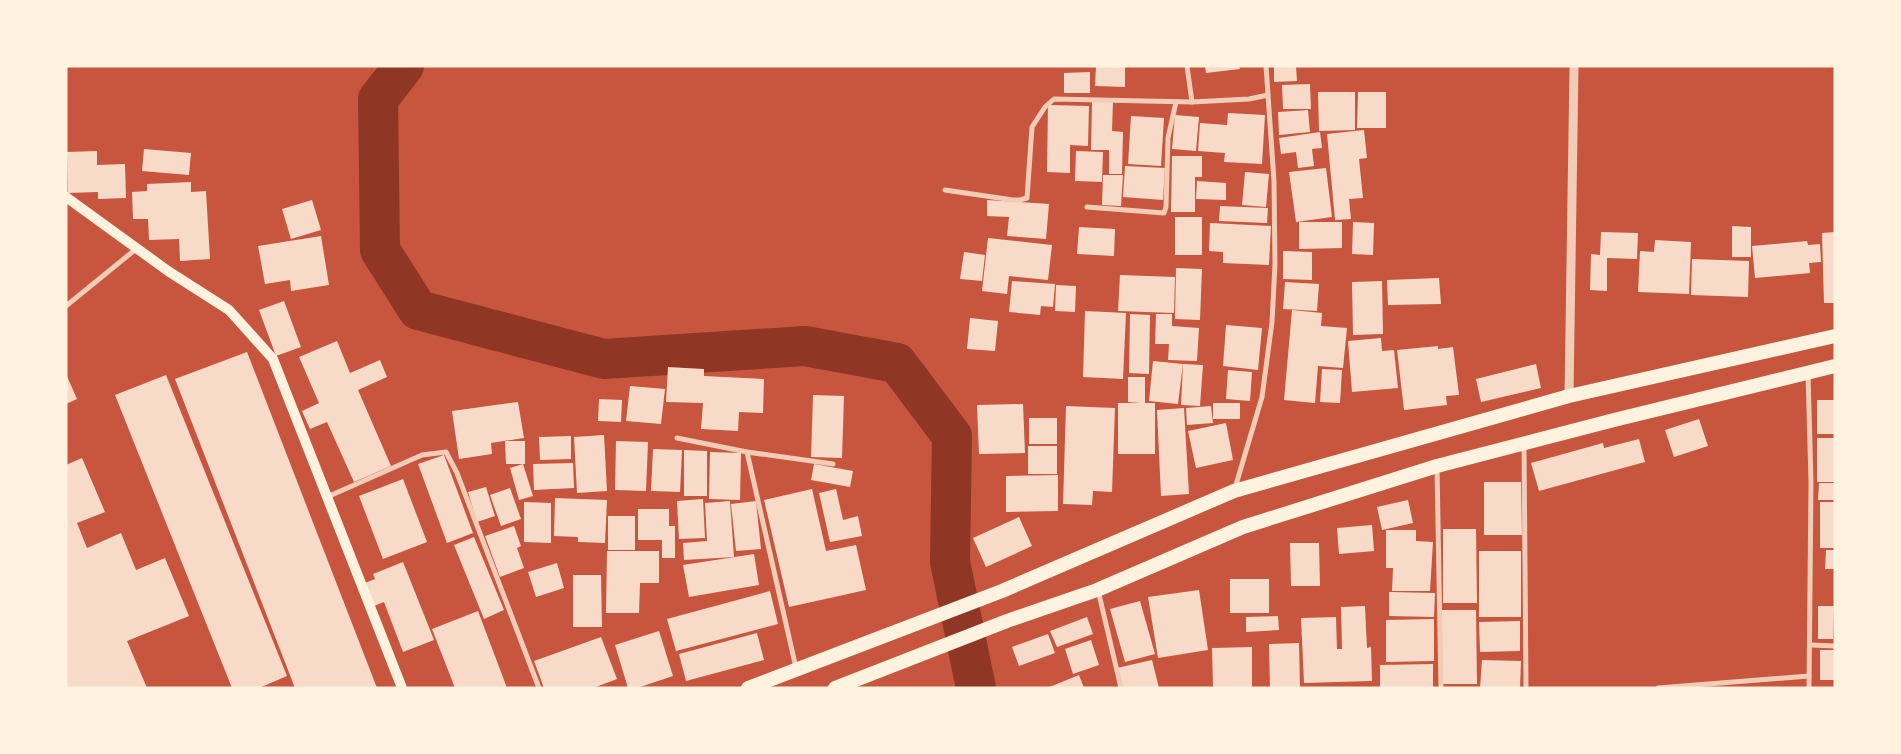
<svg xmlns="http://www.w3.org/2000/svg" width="1901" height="754" font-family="Roboto,sans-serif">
<rect width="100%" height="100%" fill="#c8553d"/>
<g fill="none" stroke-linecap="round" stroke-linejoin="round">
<!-- river -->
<polyline stroke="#8f3625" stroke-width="40" points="404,66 378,99 380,250 418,310 604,359 805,346 897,363 952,436 950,562 976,688"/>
</g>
<!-- building -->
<g fill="#f7dbc8">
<polygon points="1096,66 1125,66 1125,87 1095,86"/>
<polygon points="1205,66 1239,66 1240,69 1206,73"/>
<polygon points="1274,66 1296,66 1297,81 1274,82"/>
<polygon points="1090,72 1090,93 1064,93 1064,73"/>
<polygon points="1310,84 1311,109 1283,109 1282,85"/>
<polygon points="1318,92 1355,92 1355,130 1319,131"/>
<polygon points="1358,92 1386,92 1386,128 1357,128"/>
<polygon points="1092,101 1113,101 1112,131 1123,132 1122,174 1109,174 1109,150 1091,150"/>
<polygon points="1048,105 1089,106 1088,146 1070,145 1070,173 1047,172"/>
<polygon points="1308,110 1310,132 1279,135 1278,112"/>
<polygon points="1228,113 1265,115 1262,164 1224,162 1225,153 1198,151 1200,123 1227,125"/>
<polygon points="1175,115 1199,117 1196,151 1172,149"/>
<polygon points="1131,116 1164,118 1161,166 1128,164"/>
<polygon points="1364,130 1367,158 1359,159 1363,198 1349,199 1351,219 1335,220 1327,134"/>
<polygon points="1320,132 1322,148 1312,149 1314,166 1298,168 1296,152 1281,154 1279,138"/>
<polygon points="144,149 191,153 189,175 142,171"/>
<polygon points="97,151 97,165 125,164 126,198 98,199 98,192 68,193 67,152"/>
<polygon points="1076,151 1103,152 1102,182 1075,181"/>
<polygon points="1172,156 1202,156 1202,177 1195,177 1195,212 1171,212"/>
<polygon points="1125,166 1165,168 1163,200 1123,197"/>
<polygon points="1326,168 1332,217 1296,222 1289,172"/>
<polygon points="1245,172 1269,174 1266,207 1242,205"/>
<polygon points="1103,175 1123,175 1121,206 1102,205"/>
<polygon points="1197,181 1226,183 1226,200 1196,199"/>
<polygon points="191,182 191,192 206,191 210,259 180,261 179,239 149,240 148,219 133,219 132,192 147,191 147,184"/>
<polygon points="312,200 321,230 291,239 282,209"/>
<polygon points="987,200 1049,204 1046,239 1007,236 1009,217 987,216"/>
<polygon points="1220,206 1268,208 1267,223 1219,221"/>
<rect x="1175" y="217" width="27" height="38"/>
<polygon points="1299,222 1342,222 1342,248 1299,249"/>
<polygon points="1353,222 1374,223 1373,255 1352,254"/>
<polygon points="1210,223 1271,226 1269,265 1223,263 1223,252 1209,251"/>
<polygon points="1732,226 1751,227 1751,257 1732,257"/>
<polygon points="1079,227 1115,229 1114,256 1077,254"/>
<polygon points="1601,232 1638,233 1637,259 1607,258 1607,291 1590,290 1591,254 1600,255"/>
<polygon points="1835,232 1835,303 1824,303 1822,233"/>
<polygon points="321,236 329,285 291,291 290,280 265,284 258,246"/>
<polygon points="988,238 1052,245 1048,280 1009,276 1007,294 982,291"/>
<polygon points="1655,240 1691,242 1689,294 1638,292 1640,251 1654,252"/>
<polygon points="1807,241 1808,245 1820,244 1821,262 1809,263 1810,273 1755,278 1752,246"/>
<polygon points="1283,251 1312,252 1312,280 1283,279"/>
<polygon points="964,252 985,255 982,281 960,279"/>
<polygon points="1692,259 1749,261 1748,297 1691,295"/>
<polygon points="1176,268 1202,269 1200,320 1175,319"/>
<polygon points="1120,275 1175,277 1174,313 1118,311"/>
<polygon points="1439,278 1441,304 1388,305 1387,280"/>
<polygon points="1012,281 1055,284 1053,307 1041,306 1040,315 1009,312"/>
<polygon points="1382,281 1383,334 1353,335 1352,282"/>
<polygon points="1285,282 1319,284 1317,311 1283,309"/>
<polygon points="1056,285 1076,286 1075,312 1055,311"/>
<polygon points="284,301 301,347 276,356 259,310"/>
<polygon points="1292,310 1322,313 1321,326 1347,328 1343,368 1318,366 1315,403 1284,400"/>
<polygon points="1085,311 1126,313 1123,379 1083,377"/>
<polygon points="1130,314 1150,315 1149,374 1129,373"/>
<polygon points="1156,314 1172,314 1172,326 1199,328 1197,361 1168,360 1169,344 1155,344"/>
<polygon points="970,318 998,321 995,351 967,349"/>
<polygon points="1226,325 1262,328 1258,370 1223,366"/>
<polygon points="1381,338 1382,351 1394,350 1398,388 1352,392 1348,341"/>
<polygon points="337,341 350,373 380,360 387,377 358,390 391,466 354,482 327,422 310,429 302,411 319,403 299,357"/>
<polygon points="1438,346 1438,349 1453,347 1459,395 1446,396 1447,405 1404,410 1397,350"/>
<polygon points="247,352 377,688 295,688 175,379"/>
<polygon points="1153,361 1183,364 1178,404 1149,401"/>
<polygon points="1183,364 1203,365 1200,406 1181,405"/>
<polygon points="1536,364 1541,388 1481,402 1476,379"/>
<polygon points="668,367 704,369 704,376 764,379 763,413 739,412 738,431 701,429 703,403 666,402"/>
<polygon points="1322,369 1342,370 1340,403 1320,402"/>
<polygon points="1228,370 1252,372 1250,401 1226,399"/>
<polygon points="66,374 77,399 66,404"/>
<polygon points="166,375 287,676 259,688 232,688 115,395"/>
<polygon points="1128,377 1145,377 1145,403 1155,403 1155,454 1118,454 1118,403 1141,403 1128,402"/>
<polygon points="630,386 665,389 661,424 626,421"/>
<polygon points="813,395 844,396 842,458 811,457"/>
<polygon points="599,399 622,400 621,422 598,421"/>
<rect x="1817" y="400" width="18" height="34"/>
<polygon points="518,402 524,438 491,443 492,454 459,459 452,411"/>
<rect x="1213" y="403" width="27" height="16"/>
<polygon points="1023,404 1025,453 979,454 977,405"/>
<polygon points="1066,406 1115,408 1112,492 1093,491 1092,505 1063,504"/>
<polygon points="1211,406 1213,423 1187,425 1186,408"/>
<polygon points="1184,408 1189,494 1161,496 1157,410"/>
<rect x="1029" y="418" width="28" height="26"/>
<polygon points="1699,419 1708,446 1674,457 1665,430"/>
<polygon points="1226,423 1233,460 1196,468 1188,431"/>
<polygon points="604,435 607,491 577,493 574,437"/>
<polygon points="571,436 571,459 540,460 539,437"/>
<rect x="1817" y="438" width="18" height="44"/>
<polygon points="1639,439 1645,462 1539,491 1531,463 1603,443 1604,448"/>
<polygon points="505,441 525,441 525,464 506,464"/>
<polygon points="616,441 648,442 646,491 615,490"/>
<rect x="1028" y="446" width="29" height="28"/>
<polygon points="653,449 682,450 680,492 651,491"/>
<polygon points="684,450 707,451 707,496 684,496"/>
<polygon points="710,452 741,453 740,500 709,499"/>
<polygon points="444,455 473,533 447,543 418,464"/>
<polygon points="82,458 105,512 77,523 87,548 121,533 136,570 165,558 189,616 127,641 147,688 66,688 66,465"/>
<polygon points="573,463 574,488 534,490 533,464"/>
<polygon points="523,464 533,496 519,500 510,468"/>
<polygon points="814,464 853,471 850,487 811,480"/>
<polygon points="1058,475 1058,511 1006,512 1006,476"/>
<polygon points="403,479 427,542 383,559 359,496"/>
<polygon points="1484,482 1521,482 1522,535 1484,535"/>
<polygon points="1819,483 1835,483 1835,500 1818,500"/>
<polygon points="486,487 495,516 477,522 468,492"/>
<polygon points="510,488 521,519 501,526 490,495"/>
<polygon points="812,489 826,551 856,545 866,590 789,607 764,500"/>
<polygon points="836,489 843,520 858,516 862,536 830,542 819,493"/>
<polygon points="555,498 607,500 605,543 578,542 578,537 554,536"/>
<polygon points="703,499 705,538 679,539 677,501"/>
<polygon points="1408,500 1413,523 1382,530 1377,507"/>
<polygon points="730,501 734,557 684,560 683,543 707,541 705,503"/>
<polygon points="756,501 761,549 736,551 731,504"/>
<polygon points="524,502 551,503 551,543 524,542"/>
<rect x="1820" y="502" width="15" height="46"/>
<polygon points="638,509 669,509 669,526 675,526 675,558 662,558 662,540 638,540"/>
<rect x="608" y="516" width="27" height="34"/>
<polygon points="1019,517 1032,546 986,567 973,538"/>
<polygon points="1372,525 1374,551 1339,554 1337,528"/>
<polygon points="514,526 521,546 517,548 524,568 500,577 485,536"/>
<polygon points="1443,529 1476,529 1477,603 1443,603"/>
<polygon points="1386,530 1416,530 1416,541 1433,542 1430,591 1392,591 1393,568 1386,568"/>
<polygon points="474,537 504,610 484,619 454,545"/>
<polygon points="1290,543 1319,543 1320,586 1291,586"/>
<polygon points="1826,550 1835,550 1835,569 1825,569"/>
<polygon points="607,551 659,551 659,583 640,583 639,613 606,613"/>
<rect x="1479" y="551" width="42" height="66"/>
<polygon points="754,554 759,585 689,597 683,565"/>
<polygon points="403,562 434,640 403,652 384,602 374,606 365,583 375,579 373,574"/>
<polygon points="557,563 564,588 536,597 528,572"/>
<polygon points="573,575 601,575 602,627 573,627"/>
<rect x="1230" y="579" width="39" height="34"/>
<polygon points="1199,590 1208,650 1158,658 1148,597"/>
<polygon points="770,591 778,624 676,651 667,619"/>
<polygon points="1389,592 1435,593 1434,617 1389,616"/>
<polygon points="1140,601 1155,654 1125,662 1110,609"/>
<polygon points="1365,606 1367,648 1371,647 1372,681 1304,683 1301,618 1336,617 1337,649 1342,649 1341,607"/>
<polygon points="1818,606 1834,606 1833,639 1818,639"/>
<polygon points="1441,610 1476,610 1477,684 1442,684"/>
<polygon points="478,611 507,688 455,688 432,629"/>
<polygon points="1278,616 1279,630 1246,632 1246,617"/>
<polygon points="1087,617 1093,634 1057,647 1050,631"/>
<polygon points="1434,619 1434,661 1386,662 1386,620"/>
<polygon points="1520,621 1520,651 1480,652 1479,622"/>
<polygon points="659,631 673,676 637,688 628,688 615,645"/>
<polygon points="757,633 764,660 686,681 679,654"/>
<polygon points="1048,634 1055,653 1019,666 1012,647"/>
<polygon points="601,637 617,679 593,688 544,688 534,661"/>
<polygon points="1091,640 1099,665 1073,674 1065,649"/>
<polygon points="1299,643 1300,688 1270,688 1269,644"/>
<polygon points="1252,647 1252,688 1213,688 1212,648"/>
<rect x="1820" y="650" width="15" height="30"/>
<polygon points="1152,660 1159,688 1122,688 1117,668"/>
<polygon points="1482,660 1521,661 1520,688 1480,688"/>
<polygon points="1433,664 1433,688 1380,688 1380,665"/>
<polygon points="1079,675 1084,688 1047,688"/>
</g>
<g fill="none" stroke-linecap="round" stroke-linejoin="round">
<!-- minor -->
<g stroke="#f1ccb7" stroke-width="5">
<polyline points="1187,66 1192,102 1249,99 1268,95"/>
<polyline points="945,190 1013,200 1020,200 1027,198 1032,127 1045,107 1054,99 1192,102"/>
<polyline points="1087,207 1164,213 1166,207 1168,138 1176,102"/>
<polyline points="66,306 136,249"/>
<polyline points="1808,373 1811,482 1809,688"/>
<polyline points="677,438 747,452 833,464"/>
<polyline points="1524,445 1526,688"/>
<polyline points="747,452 796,668"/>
<polyline points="1437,467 1441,688"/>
<polyline points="1235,488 1262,397 1272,322 1275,264 1274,181 1266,66"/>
<polyline points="327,497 422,455 446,452 457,473 539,688"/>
<polyline points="1098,590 1121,688"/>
<polyline points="1810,645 1835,646"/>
<polyline points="1658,688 1809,676"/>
</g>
<!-- tertiary -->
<polyline stroke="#f1ccb7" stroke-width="9" points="1569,396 1574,66"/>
<!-- secondary -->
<polyline stroke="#fff3e0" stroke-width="10" points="66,197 168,271 229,310 273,359 402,688"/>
<!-- trunk -->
<g stroke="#fff3e0" stroke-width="14">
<polyline points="748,688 1002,591 1234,491 1569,396 1835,336"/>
<polyline points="835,688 1007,621 1097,590 1243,527 1437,466 1614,420 1835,366"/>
</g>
</g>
<!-- border -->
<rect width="1901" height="754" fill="none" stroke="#fff3e0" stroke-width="135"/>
</svg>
